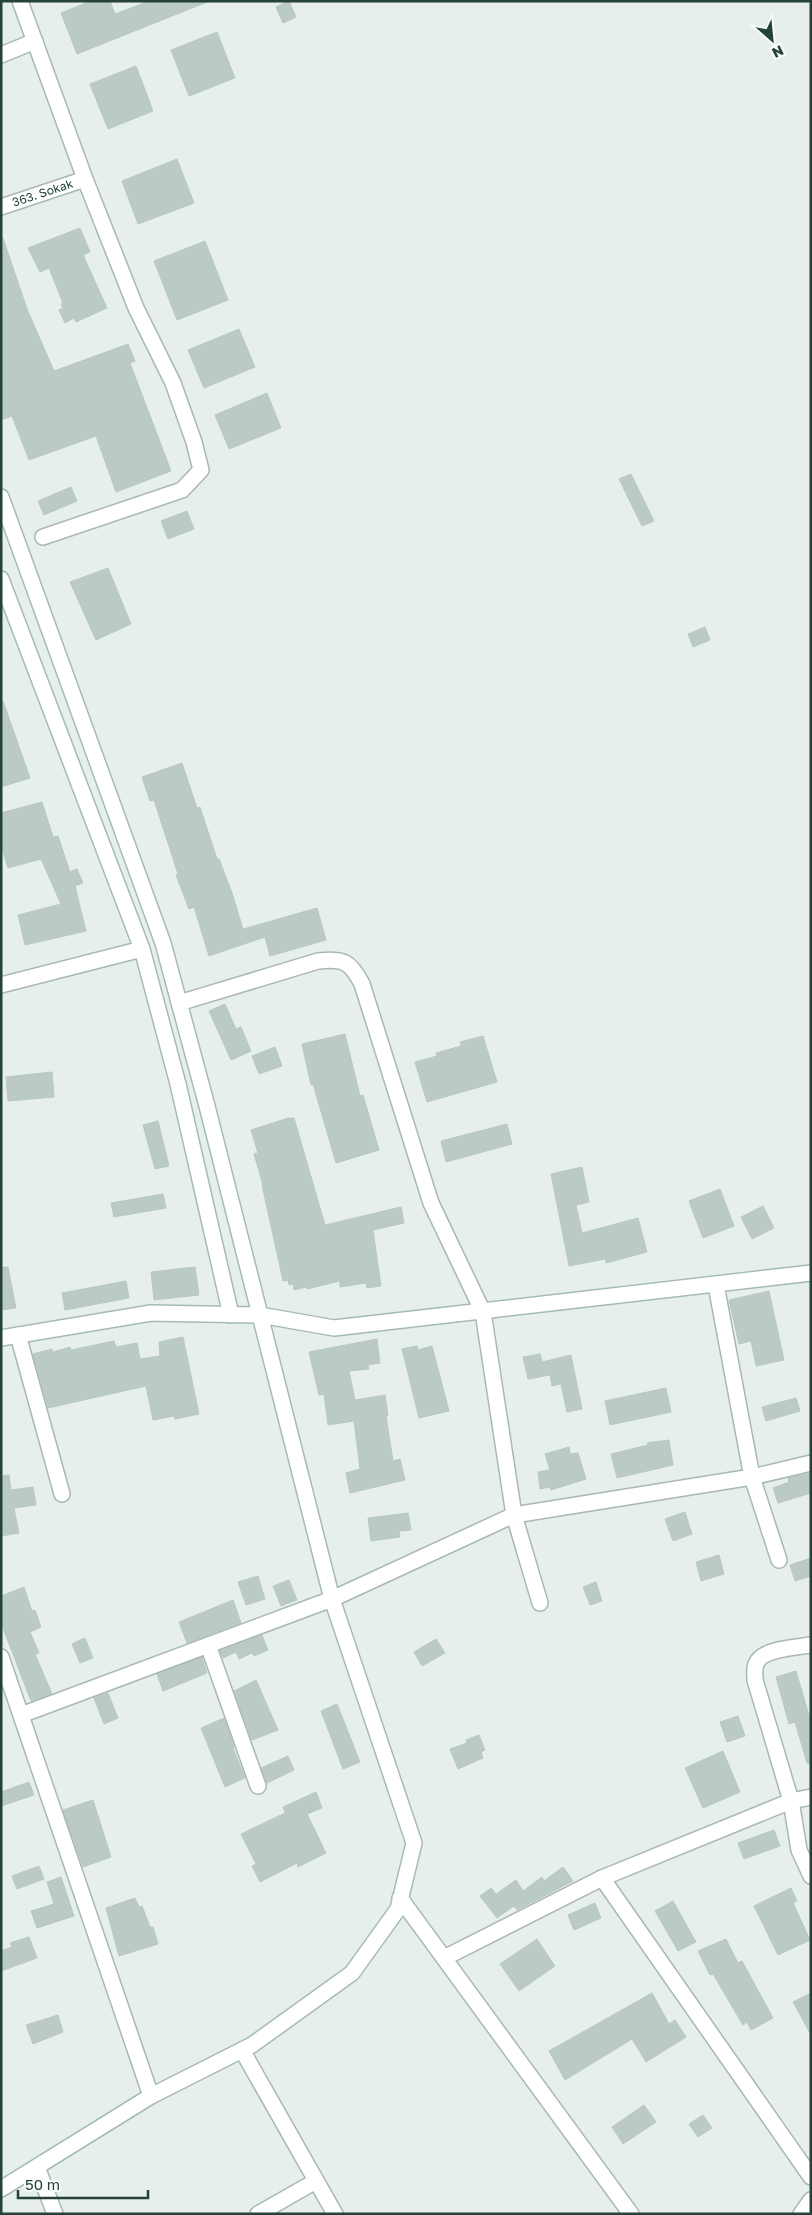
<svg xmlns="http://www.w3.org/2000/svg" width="812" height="2215" font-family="'Golos Text',sans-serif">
<rect width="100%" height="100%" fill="#e6efeb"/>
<!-- building -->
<g fill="#bbcac4" stroke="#b8c9c2">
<polygon points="91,1 110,1 115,14 149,1 207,2 77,54 61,13"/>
<polygon points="289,1 296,17 283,23 276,7"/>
<polygon points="217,32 235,78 189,96 171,50"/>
<polygon points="136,66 153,111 108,129 90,84"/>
<polygon points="177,159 194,203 138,224 122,181"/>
<polygon points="80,228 90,252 83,255 107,308 76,322 74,318 65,323 59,310 63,308 61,304 63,303 49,268 40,272 28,248"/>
<polygon points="3,238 27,309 54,371 128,344 135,361 130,363 171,471 116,492 96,436 29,460 12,416 1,420"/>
<polygon points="205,241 228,300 177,320 154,261"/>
<polygon points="239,329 255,367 204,388 188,350"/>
<polygon points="267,393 281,428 229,449 215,415"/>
<polygon points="631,474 654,521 642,526 619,479"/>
<polygon points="71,487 77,501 44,515 38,501"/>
<polygon points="187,511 194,529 168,539 161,521"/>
<polygon points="108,568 131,624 96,640 70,582"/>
<polygon points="705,627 710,640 693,647 688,634"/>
<polygon points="3,701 30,778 1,787 1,702"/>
<polygon points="182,763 197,808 200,807 217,859 219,859 232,893 243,929 317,908 326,940 270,956 265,937 209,956 194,907 189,909 176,875 178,874 154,800 150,801 142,777"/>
<polygon points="42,802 53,837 58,836 70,872 77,869 83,883 75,886 86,931 25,945 18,915 61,904 41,859 8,868 1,845 1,813"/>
<polygon points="225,1004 236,1029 241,1027 251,1051 231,1060 209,1011"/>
<polygon points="345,1034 360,1096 363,1095 379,1150 336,1163 313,1084 311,1085 302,1044"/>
<polygon points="483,1036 497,1082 427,1102 415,1062 437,1056 436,1053 461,1046 460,1042"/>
<polygon points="275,1047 282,1066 259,1074 252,1056"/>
<polygon points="52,1072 54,1097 8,1101 6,1077"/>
<polygon points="288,1118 294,1118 325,1225 401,1207 404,1223 373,1230 381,1286 367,1288 366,1283 340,1287 340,1281 307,1289 306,1287 294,1290 293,1284 289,1285 288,1280 283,1281 262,1185 263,1185 254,1154 258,1153 251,1130"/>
<polygon points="158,1121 169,1166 155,1169 143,1125"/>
<polygon points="507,1124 512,1144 446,1162 441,1141"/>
<polygon points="582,1167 589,1202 576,1205 582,1233 638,1218 647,1252 606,1263 605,1259 569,1266 551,1174"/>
<polygon points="720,1189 734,1226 703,1238 689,1201"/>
<polygon points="163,1194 166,1208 114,1217 111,1203"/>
<polygon points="763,1206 774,1228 752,1239 741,1217"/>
<polygon points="1,1267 8,1267 16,1308 1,1310"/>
<polygon points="195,1267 199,1295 154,1300 151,1272"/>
<polygon points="126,1281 129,1298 65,1310 62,1293"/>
<polygon points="769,1291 784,1360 756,1366 751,1341 739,1344 729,1300"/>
<polygon points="183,1337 199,1414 175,1419 174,1416 153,1420 146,1386 48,1408 33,1354 52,1349 53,1352 70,1347 71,1350 114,1341 116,1347 137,1343 140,1359 160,1356 159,1342"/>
<polygon points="377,1339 380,1363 368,1365 369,1369 349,1371 355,1400 385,1395 388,1416 386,1416 393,1461 400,1459 405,1480 350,1493 346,1473 360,1469 354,1421 328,1425 324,1394 319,1395 309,1352"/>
<polygon points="417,1346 418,1350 432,1346 449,1411 419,1418 402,1349"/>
<polygon points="540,1354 542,1362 571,1355 582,1409 567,1412 561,1384 552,1386 550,1375 528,1379 523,1357"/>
<polygon points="666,1388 671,1412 610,1425 605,1401"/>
<polygon points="796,1398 800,1411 766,1421 762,1407"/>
<polygon points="669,1440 673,1465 617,1478 611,1454 648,1445 647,1443"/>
<polygon points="569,1447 570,1454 578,1453 586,1479 551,1490 550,1487 540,1489 538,1472 550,1470 545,1454"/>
<polygon points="811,1473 811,1493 778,1503 773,1488 789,1482 788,1478"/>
<polygon points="9,1475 11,1490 33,1487 36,1505 14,1508 19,1533 1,1536 1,1476"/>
<polygon points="685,1512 692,1534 673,1541 665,1519"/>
<polygon points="408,1513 411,1530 399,1531 400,1537 371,1541 368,1518"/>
<polygon points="719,1555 724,1574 701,1581 696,1562"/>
<polygon points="811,1558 811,1576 795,1581 790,1565"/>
<polygon points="258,1576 265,1599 246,1605 238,1582"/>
<polygon points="289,1580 297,1600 281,1606 273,1586"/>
<polygon points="596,1582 602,1601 590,1605 583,1587"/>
<polygon points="24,1587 32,1611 35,1610 41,1627 30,1632 39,1653 35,1654 52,1694 31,1701 1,1623 1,1596"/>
<polygon points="233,1600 241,1623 187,1643 179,1622"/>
<polygon points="262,1635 268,1650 254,1656 252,1653 239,1659 236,1652 223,1658 220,1651"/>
<polygon points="85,1638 93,1658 80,1663 72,1644"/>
<polygon points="436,1639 445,1653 422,1666 414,1652"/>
<polygon points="202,1657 207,1673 163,1691 157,1674"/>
<polygon points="796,1671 811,1722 811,1763 807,1763 795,1722 789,1724 776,1677"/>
<polygon points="256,1680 278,1730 252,1740 234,1691"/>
<polygon points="108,1693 118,1718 104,1724 94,1698"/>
<polygon points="337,1704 360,1762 343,1769 321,1711"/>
<polygon points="738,1716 745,1736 727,1742 720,1722"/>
<polygon points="224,1718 234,1747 233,1748 245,1778 225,1787 201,1728"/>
<polygon points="479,1735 485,1750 481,1752 483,1758 458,1769 450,1749 467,1743 466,1740"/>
<polygon points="723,1751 740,1792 703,1808 685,1768"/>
<polygon points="288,1756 294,1770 267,1783 261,1768"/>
<polygon points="29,1782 34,1795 1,1806 1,1792"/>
<polygon points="316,1792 322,1808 307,1814 326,1853 298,1867 297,1863 260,1882 252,1866 256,1864 241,1834 285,1813 283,1807"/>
<polygon points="93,1800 111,1857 83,1867 63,1810"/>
<polygon points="774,1830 780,1846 744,1859 738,1843"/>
<polygon points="39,1866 44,1879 17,1889 12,1876"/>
<polygon points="563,1867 573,1881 517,1910 514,1906 497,1918 480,1896 491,1888 496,1894 516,1880 523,1891 542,1877 544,1881"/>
<polygon points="61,1877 74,1916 37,1928 31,1911 54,1904 47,1882"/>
<polygon points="791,1888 797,1901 793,1903 810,1940 778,1955 754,1906"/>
<polygon points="135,1898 139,1907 142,1906 150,1927 153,1927 158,1944 119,1956 106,1908"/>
<polygon points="673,1901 696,1942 678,1951 655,1911"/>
<polygon points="595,1903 601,1918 574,1930 568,1915"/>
<polygon points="29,1937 37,1958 1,1971 1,1951 12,1947 10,1943"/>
<polygon points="537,1939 555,1966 519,1991 500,1964"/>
<polygon points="726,1939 738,1963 742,1961 773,2018 751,2030 747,2022 743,2025 713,1974 710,1975 698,1951"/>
<polygon points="652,1993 669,2024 675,2020 686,2037 646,2062 632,2039 565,2080 549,2051"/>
<polygon points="811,1993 811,2035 793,2002"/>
<polygon points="58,2015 63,2032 33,2044 26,2025"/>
<polygon points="644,2105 656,2122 623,2144 612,2127"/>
<polygon points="703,2115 712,2128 698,2137 689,2124"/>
</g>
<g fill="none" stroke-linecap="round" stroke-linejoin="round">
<!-- street casing -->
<g stroke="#a8b8b2" stroke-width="18">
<g id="street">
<polyline points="20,1 85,179 136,308 173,383 194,442 201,470 182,490 43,537"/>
<polyline points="1,55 35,41"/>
<path id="s1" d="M1,207L85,179"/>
<polyline points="1,985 142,949"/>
<path d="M179,1003L318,961C343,958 350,961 362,984L431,1203L483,1312L514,1515L540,1603"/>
<polyline points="716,1285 752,1477 779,1560"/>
<polyline points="18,1335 62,1494"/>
<polyline points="208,1645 258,1786"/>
<path d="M811,1645C797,1647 761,1649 756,1664C754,1669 755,1675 755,1680L791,1801L799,1850L811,1876"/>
<polyline points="1,1657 151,2096"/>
<polyline points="21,1715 332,1599 514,1515 752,1477 811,1463"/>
<polyline points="602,1878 811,2177"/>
<polyline points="400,1898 631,2214"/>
<polyline points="444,1958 602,1878 791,1801 811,1797"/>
<polyline points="242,2050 335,2214"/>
<polyline points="37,2167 55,2214"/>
<polyline points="258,2214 316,2181"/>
<polyline points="801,2214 811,2200"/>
</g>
</g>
<!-- secondary casing -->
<g stroke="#a4bbb3" stroke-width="18">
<g id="secondary">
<polyline points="1,497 163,943 207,1106 332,1599 414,1843 398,1909 352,1973 252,2045 151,2096 1,2189"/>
<polyline points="1,579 142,949 178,1084 231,1315"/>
<polyline points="1,1338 151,1313 260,1315 334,1328 811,1273"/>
</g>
</g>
<!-- street -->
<use href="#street" stroke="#fff" stroke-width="15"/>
<!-- secondary -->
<use href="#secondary" stroke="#fff" stroke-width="15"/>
</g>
<g text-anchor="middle" stroke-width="5" stroke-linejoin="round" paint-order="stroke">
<!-- street labels -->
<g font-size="12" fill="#24423a" stroke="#f7fbf9">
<text dy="4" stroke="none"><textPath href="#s1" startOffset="44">363. Sokak</textPath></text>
</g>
</g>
<!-- border -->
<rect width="812" height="2215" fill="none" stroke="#24423a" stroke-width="5"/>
<!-- north arrow -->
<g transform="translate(772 40) rotate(153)" stroke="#f7fbf9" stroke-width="4" paint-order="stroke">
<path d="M0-4L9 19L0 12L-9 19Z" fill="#24423a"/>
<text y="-8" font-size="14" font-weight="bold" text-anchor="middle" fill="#24423a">N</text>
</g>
<!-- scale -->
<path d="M18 2190v8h130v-8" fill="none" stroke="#24423a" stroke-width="2.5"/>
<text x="25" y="2190" font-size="15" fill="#24423a" stroke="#f7fbf9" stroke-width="4" paint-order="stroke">50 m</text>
</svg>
